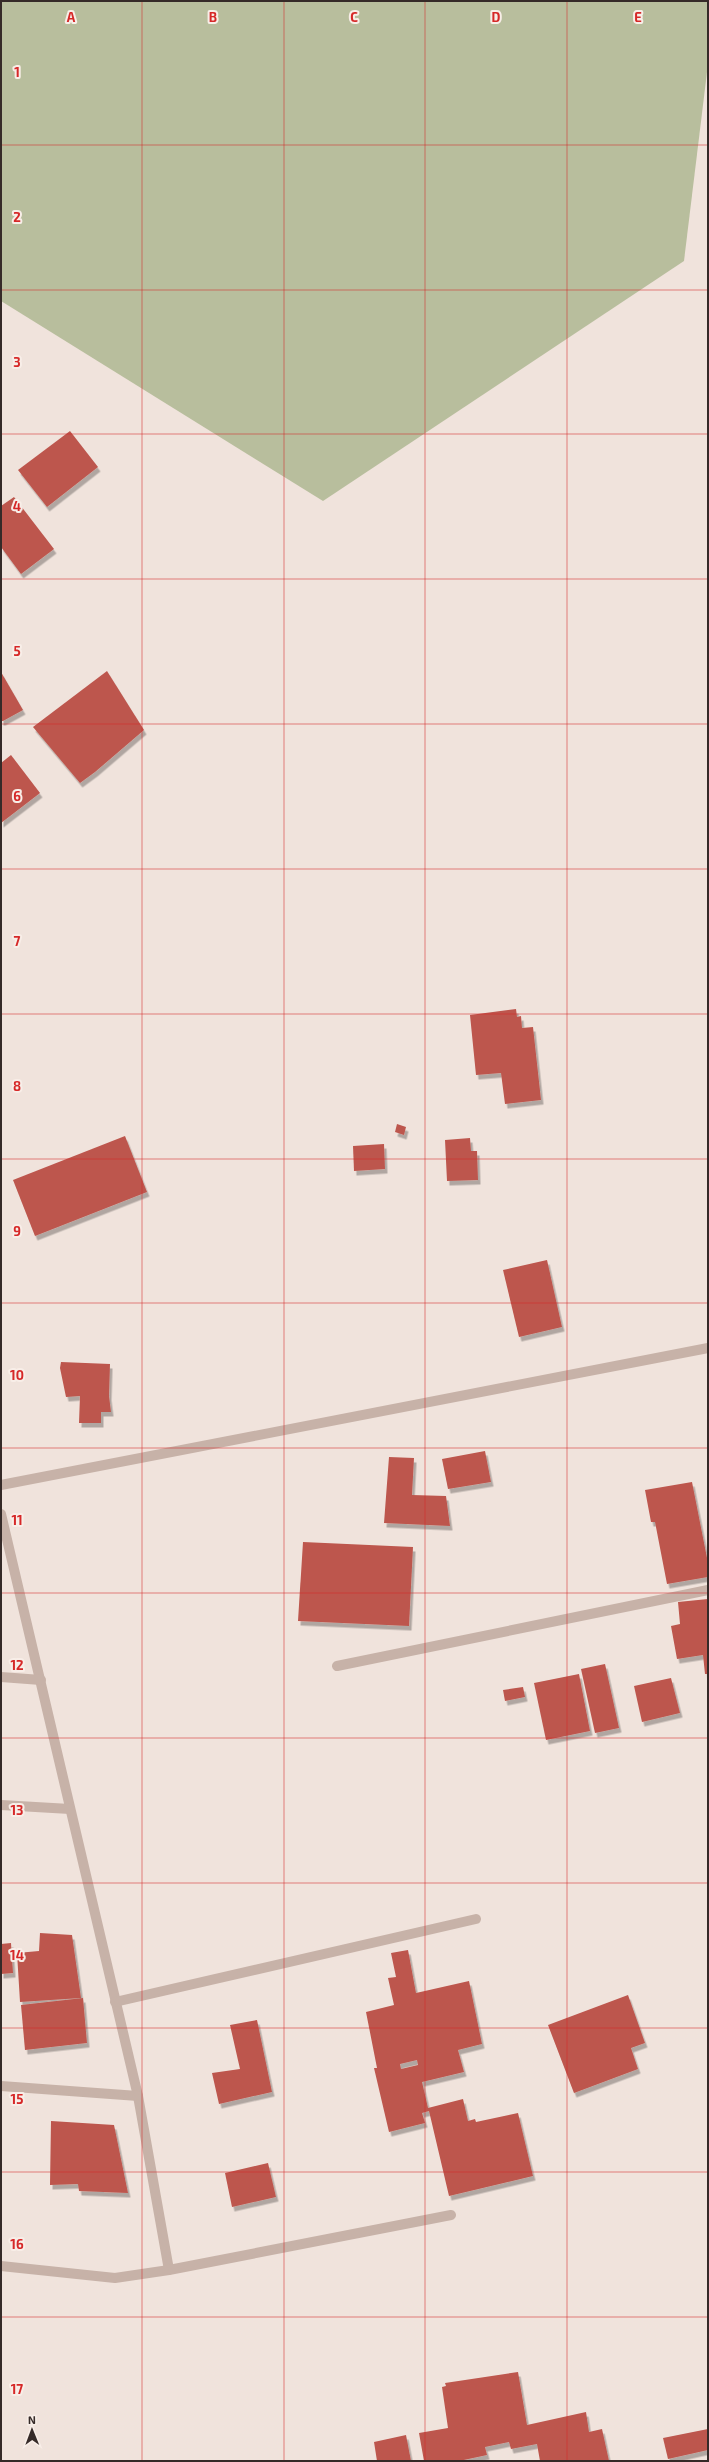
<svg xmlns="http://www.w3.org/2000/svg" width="709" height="2462" font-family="'Exo 2',sans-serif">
<defs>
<filter id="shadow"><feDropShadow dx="2.5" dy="4.5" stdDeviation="0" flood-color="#0004"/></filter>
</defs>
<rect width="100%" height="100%" fill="#f0e3dc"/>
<!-- green -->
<polygon fill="#b8be9d" points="1,1 708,1 708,64 684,261 323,501 1,301"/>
<!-- building -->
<g fill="#bd564d" fill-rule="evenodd" filter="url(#shadow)">
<polygon points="70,431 98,467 47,507 18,470"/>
<polygon points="14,497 54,549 21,574 1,547 1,506"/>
<polygon points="107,671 144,730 95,772 80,783 33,727"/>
<polygon points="1,672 23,710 3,721 1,721"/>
<polygon points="11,755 40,793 1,823 1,763"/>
<polygon points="516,1009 517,1017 521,1016 522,1028 533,1027 541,1100 505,1104 501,1073 476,1075 470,1015"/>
<polygon points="397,1124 406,1127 404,1135 395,1132"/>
<polygon points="125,1136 147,1192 35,1236 13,1180"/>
<polygon points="470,1138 471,1151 477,1151 478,1180 447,1181 445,1140"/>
<polygon points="384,1144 385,1169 354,1171 353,1146"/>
<polygon points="547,1260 562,1327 519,1337 503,1270"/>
<polygon points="61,1362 110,1364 109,1396 111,1412 101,1412 101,1423 79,1423 80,1396 66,1397 60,1368"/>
<polygon points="485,1451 491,1482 448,1489 442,1459"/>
<polygon points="389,1457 414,1458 412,1495 446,1496 450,1526 384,1523"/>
<polygon points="692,1482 708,1563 708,1577 667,1584 655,1522 651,1522 645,1490"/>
<polygon points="303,1542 413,1547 409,1626 298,1621"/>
<polygon points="708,1599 708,1674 705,1674 703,1655 677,1659 671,1626 680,1624 678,1602"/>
<polygon points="605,1664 619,1728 595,1733 581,1669"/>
<polygon points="579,1674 590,1731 546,1740 534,1683"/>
<polygon points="671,1678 680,1713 642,1722 634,1686"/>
<polygon points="523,1687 525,1697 505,1701 503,1690"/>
<polygon points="40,1933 72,1935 81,1998 20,2002 17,1953 39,1951"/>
<polygon points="11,1943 13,1973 1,1974 1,1944"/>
<path d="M408,1950L416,1993L469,1981L482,2044L458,2050L464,2072L422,2082L428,2108L463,2099L468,2121L475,2119L476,2122L518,2113L533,2176L449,2196L429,2111L422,2113L425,2123L389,2132L374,2068H377L366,2012L394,2005L388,1978L396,1977L391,1953ZM417,2060L418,2065L401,2069L400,2064Z"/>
<polygon points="628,1995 645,2043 631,2048 638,2069 574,2093 548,2025"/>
<polygon points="83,1998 87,2043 25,2050 21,2005"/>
<polygon points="257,2020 272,2092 219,2104 212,2073 240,2069 230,2025"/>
<polygon points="51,2121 114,2125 128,2193 79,2191 78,2184 50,2185"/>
<polygon points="268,2163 276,2197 232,2207 225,2173"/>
<polygon points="518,2372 527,2425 586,2412 589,2432 602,2429 609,2461 540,2461 537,2444 511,2449 509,2442 485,2447 487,2455 459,2461 424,2461 419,2433 448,2428 442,2387 446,2386 445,2383"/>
<polygon points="708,2429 708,2450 668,2459 663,2438"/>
<polygon points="406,2435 411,2461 377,2461 374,2442"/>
</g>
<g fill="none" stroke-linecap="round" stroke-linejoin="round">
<!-- minor -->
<g stroke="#c7b2a8" stroke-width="10">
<polyline points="1,1485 708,1348"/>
<polyline points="1,1514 138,2096 169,2270"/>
<polyline points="337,1666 708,1590"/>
<polyline points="1,1677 41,1680"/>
<polyline points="1,1805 70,1809"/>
<polyline points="115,2002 476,1919"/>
<polyline points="1,2086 138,2096"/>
<polyline points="1,2266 115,2278 169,2270 451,2215"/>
</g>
</g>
<!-- grid -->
<path fill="none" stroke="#d62828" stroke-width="1" stroke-opacity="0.55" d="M142,1V2461M284,1V2461M425,1V2461M567,1V2461M1,145H708M1,290H708M1,434H708M1,579H708M1,724H708M1,869H708M1,1014H708M1,1159H708M1,1303H708M1,1448H708M1,1593H708M1,1738H708M1,1883H708M1,2028H708M1,2172H708M1,2317H708"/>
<g font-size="13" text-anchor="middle" font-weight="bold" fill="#d62828" stroke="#f8eee8" stroke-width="4" stroke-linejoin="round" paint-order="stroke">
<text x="71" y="22">A</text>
<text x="213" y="22">B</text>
<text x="354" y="22">C</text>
<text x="496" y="22">D</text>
<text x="638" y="22">E</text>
<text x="17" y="77">1</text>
<text x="17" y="222">2</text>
<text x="17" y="367">3</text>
<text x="17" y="511">4</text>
<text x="17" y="656">5</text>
<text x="17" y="801">6</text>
<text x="17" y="946">7</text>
<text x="17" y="1091">8</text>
<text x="17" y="1236">9</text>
<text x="17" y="1380">10</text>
<text x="17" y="1525">11</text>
<text x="17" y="1670">12</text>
<text x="17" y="1815">13</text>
<text x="17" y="1960">14</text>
<text x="17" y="2104">15</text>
<text x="17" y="2249">16</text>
<text x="17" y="2394">17</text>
</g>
<!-- border -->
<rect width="709" height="2462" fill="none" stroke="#352a28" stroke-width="4"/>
<!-- north arrow -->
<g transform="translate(32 2430) rotate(359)" stroke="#f8eee8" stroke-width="3" paint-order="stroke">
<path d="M0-3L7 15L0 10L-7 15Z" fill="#352a28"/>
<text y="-6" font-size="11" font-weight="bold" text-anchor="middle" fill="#352a28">N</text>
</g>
</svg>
